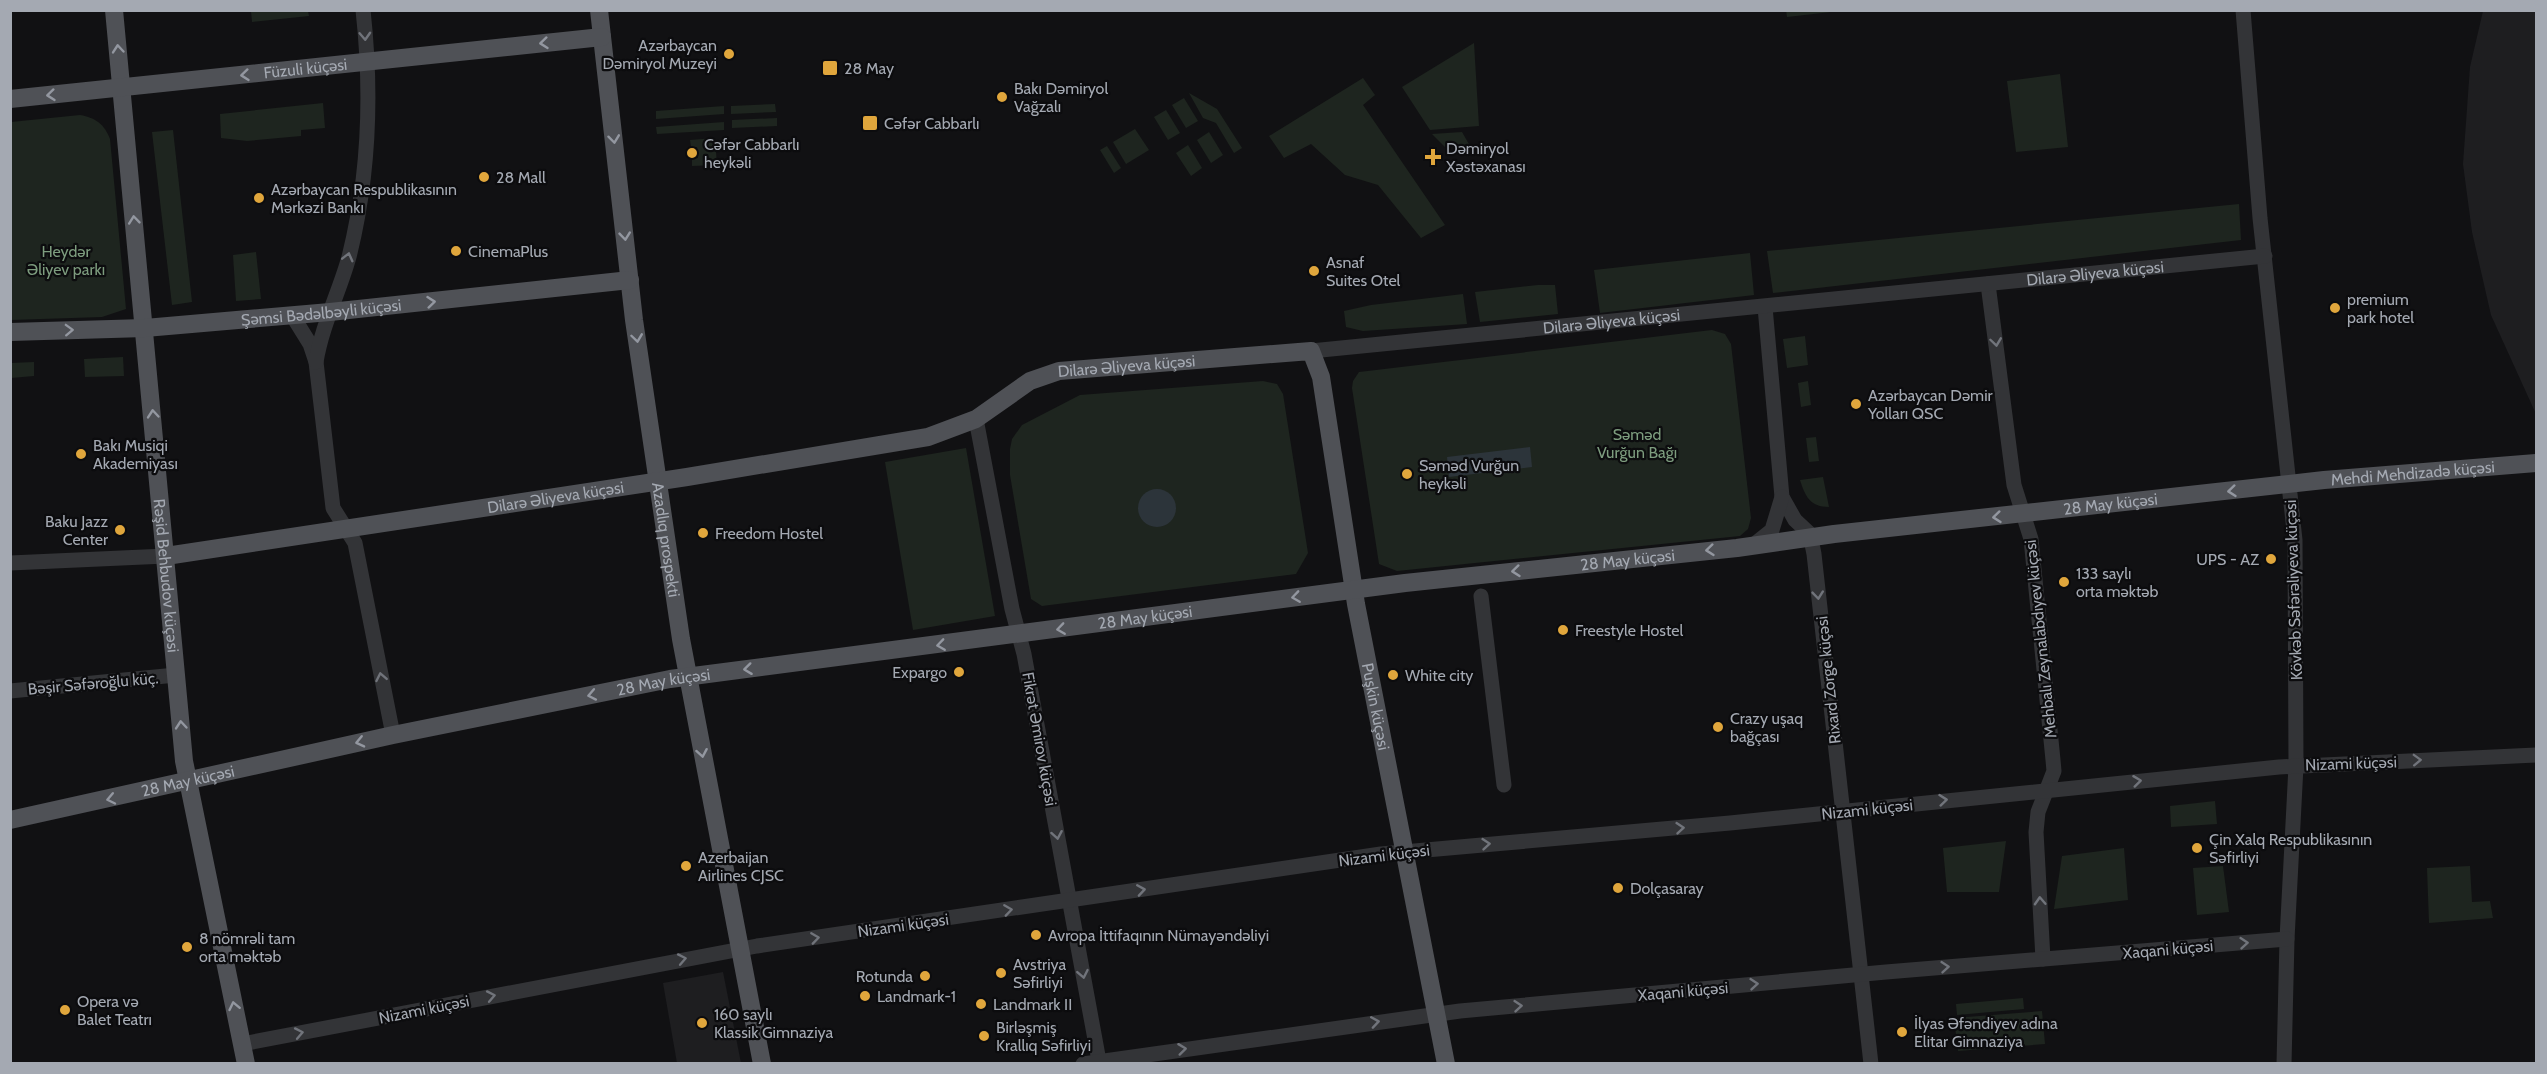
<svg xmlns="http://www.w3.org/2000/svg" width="2547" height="1074" font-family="Cabin,sans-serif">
<rect width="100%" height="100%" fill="#111113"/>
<!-- built -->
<g fill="#1e1e20">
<polygon points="2483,11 2536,11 2536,414 2491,315 2472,232 2463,164 2470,67"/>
<polygon points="723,972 741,1063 677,1063 663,983"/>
</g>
<!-- green -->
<g fill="#1e251f">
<polygon points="1786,10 1840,10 1840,11 1787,17"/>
<polygon points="251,11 308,11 309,16 252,22"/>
<polygon points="1474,43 1479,126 1430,130 1402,87"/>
<polygon points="2060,74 2068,147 2016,152 2007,81"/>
<polygon points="1363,78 1375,95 1363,105 1445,225 1421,238 1378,185 1345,175 1311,144 1284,158 1269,136"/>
<polygon points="1189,93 1217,109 1242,148 1234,153 1216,123 1203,118"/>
<polygon points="1184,98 1198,121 1186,128 1172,105"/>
<polygon points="323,103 325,128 301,130 301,136 247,141 221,138 220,114"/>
<polygon points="775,104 776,112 731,114 731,106"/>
<polygon points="724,106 724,114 656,119 656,111"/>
<polygon points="1166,110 1180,133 1168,140 1154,117"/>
<path d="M80,115C96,118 104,124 110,139L126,309L102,317L11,320V122Z"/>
<polygon points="777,118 777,126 732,128 732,120"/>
<polygon points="724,122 724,130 657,134 656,127"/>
<polygon points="1135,129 1149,150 1126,164 1113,142"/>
<polygon points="173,130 192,302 172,305 152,132"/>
<polygon points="1209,132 1223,155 1211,163 1197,140"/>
<polygon points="1462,132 1470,146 1456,152 1450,143 1445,147 1432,134"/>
<polygon points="715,138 717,165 692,166 692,159 698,158 697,147 691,147 690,140"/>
<polygon points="1188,145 1202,168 1191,176 1176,153"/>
<polygon points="1107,146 1121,168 1114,173 1100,150"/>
<polygon points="2239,204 2241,240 1773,293 1767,251"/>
<polygon points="256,252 261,299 236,301 233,255"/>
<polygon points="1750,253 1754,295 1600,313 1594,270"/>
<polygon points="1538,285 1555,285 1558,314 1480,322 1475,292"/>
<polygon points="1463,294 1467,324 1363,331 1346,327 1344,311 1371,305"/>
<polygon points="1712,330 1725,334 1731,344 1751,518 1748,529 1740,536 1397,571 1379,564 1352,388 1353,381 1359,372"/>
<polygon points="1805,336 1808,365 1787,368 1783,339"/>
<polygon points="123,357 124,376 85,377 84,359"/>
<polygon points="34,362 34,376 11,378 11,363"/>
<polygon points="1263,381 1277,384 1283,394 1308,553 1296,574 1042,606 1031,599 1010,475 1010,449 1012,439 1022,425 1080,395"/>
<polygon points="1808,381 1811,405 1801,407 1798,383"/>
<polygon points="1816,437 1819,461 1809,462 1806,438"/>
<polygon points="966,448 995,616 913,630 885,462"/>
<path d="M1823,477L1829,507C1810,507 1805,496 1800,480Z"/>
<polygon points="2215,801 2217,824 2171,827 2170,806"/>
<polygon points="2006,841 1999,892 1947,892 1943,848"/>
<polygon points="2124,848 2128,900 2054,909 2062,856"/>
<polygon points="2223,866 2229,912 2197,915 2193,868"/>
<polygon points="2470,866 2472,902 2490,901 2493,918 2429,923 2427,868"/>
<polygon points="2023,998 2024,1009 1957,1015 1956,1004"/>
<polygon points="2042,1011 2045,1044 1958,1051 1954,1018"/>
</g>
<!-- water -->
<g fill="#2c343a">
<polygon points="1530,447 1532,467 1449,477 1447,457"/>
<circle cx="1157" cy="508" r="19"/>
</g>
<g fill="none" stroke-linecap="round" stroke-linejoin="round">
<!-- minor -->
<g stroke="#333437" stroke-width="15">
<polyline points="2243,10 2260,218 2295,540 2296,766 2287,939 2284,1064"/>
<polyline points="1988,284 2014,485 2031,539 2053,760 2054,771 2038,812 2036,832 2043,959"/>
<polyline points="1765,307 1782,497 1795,520 1810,534 1814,554 1871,1064"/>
<polyline points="292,315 310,344 316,362 333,508 355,543 393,735"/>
<path id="s1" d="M1311,351L2265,256"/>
<path d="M316,362C322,325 339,293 349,257C369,177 372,92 363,10"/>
<polyline points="976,419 1012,609 1024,654 1099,1061"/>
<polyline points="1752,546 1772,530 1782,497"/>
<polyline points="10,563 166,556"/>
<polyline points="1481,596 1504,785"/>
<polyline points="10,691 176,675"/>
<polyline points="242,1044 757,946 1381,854 1730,823 2279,767 2536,755"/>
<polyline points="1083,1064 1460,1011 1886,972 2287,939"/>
</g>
<!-- major -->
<g stroke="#4f5156" stroke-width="18">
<path id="s2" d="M114,10L184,761L246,1064"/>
<path id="s3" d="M599,10L634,320L681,639L762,1064"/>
<path id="s4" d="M10,99L602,37"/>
<path id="s5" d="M10,332L145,328L330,312L630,280"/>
<path id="s6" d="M166,556L687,477L928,437L976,419L1030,381L1059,371L1311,351L1321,377L1356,604L1446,1064"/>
<path id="s7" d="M10,820L393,735L670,679L1405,583L1737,548L1834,534L2324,480L2536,463"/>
</g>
</g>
<!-- one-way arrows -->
<defs><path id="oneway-chevron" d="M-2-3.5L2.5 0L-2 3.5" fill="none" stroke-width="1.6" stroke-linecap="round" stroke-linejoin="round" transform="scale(1.5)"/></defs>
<g stroke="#71747b">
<use href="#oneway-chevron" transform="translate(365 36) rotate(87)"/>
<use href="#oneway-chevron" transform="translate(348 257) rotate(-76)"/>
<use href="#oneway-chevron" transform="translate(1996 342) rotate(82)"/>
<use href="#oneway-chevron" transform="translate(1818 595) rotate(84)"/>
<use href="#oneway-chevron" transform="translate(381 677) rotate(-101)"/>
<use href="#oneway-chevron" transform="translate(2417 760) rotate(-2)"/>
<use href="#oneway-chevron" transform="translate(2137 781) rotate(-7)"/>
<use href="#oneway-chevron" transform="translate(1943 800) rotate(-6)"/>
<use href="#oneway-chevron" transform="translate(1680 828) rotate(-5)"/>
<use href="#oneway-chevron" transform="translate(1057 835) rotate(80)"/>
<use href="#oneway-chevron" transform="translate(1486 844) rotate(-5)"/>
<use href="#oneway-chevron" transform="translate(1141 890) rotate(-9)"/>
<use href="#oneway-chevron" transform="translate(2040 901) rotate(-93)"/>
<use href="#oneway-chevron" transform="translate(1008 910) rotate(-8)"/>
<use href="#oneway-chevron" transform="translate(815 938) rotate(-8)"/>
<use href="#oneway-chevron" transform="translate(2244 943) rotate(-5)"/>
<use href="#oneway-chevron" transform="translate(682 959) rotate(-11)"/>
<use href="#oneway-chevron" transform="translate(1945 967) rotate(-5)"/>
<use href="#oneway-chevron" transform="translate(1083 974) rotate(79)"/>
<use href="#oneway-chevron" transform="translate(1754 984) rotate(-5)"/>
<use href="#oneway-chevron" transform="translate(491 996) rotate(-11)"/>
<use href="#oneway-chevron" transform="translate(1518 1006) rotate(-5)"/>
<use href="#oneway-chevron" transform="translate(1375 1022) rotate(-9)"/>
<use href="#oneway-chevron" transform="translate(299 1033) rotate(-11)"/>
<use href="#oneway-chevron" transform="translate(1182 1049) rotate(-7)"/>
</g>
<g stroke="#9397a0">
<use href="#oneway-chevron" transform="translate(544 43) rotate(174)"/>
<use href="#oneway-chevron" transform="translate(118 49) rotate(-95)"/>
<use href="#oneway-chevron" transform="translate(245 75) rotate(174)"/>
<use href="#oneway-chevron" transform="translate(51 95) rotate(174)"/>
<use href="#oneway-chevron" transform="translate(614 139) rotate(83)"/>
<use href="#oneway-chevron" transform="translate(134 220) rotate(-96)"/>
<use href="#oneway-chevron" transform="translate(625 236) rotate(84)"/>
<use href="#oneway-chevron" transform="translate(431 302) rotate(-6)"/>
<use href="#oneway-chevron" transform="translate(69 330) rotate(-2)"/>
<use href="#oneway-chevron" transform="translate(637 338) rotate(82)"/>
<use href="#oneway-chevron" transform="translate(153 414) rotate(-95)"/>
<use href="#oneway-chevron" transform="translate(2232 491) rotate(174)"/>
<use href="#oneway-chevron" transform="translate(1997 517) rotate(174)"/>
<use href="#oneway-chevron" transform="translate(1710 550) rotate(174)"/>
<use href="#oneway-chevron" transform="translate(1516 571) rotate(174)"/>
<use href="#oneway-chevron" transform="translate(1296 597) rotate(172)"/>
<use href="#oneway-chevron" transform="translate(1061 629) rotate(172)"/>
<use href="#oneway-chevron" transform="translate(941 645) rotate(172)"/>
<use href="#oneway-chevron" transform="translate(748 669) rotate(173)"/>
<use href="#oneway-chevron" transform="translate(592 695) rotate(169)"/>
<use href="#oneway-chevron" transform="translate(181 725) rotate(-95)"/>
<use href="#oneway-chevron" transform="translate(360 742) rotate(167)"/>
<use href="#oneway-chevron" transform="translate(702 753) rotate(80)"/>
<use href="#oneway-chevron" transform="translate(111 799) rotate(168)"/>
<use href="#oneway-chevron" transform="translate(234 1006) rotate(-102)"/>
</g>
<!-- markers -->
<g fill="#e0a63c" stroke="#0c0c0e" stroke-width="2">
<circle cx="729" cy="54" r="6"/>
<rect x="822" y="60" width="16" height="16" rx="3"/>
<circle cx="1002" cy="97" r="6"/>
<rect x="862" y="115" width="16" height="16" rx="3"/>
<circle cx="692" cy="153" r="6"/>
<path d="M1430 148h6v6h6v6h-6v6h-6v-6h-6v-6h6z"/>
<circle cx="484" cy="177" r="6"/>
<circle cx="259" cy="198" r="6"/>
<circle cx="456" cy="251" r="6"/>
<circle cx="1314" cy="271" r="6"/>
<circle cx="2335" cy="308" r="6"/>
<circle cx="1856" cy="404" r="6"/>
<circle cx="81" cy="454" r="6"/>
<circle cx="1407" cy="474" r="6"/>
<circle cx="120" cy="530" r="6"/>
<circle cx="703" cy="533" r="6"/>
<circle cx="2271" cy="559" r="6"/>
<circle cx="2064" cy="582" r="6"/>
<circle cx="1563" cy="630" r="6"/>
<circle cx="959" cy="672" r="6"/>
<circle cx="1393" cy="675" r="6"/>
<circle cx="1718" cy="727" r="6"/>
<circle cx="2197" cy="848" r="6"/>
<circle cx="686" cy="866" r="6"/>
<circle cx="1618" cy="888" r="6"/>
<circle cx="1036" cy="935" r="6"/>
<circle cx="187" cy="947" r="6"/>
<circle cx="1001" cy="973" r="6"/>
<circle cx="925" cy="976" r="6"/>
<circle cx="865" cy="996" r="6"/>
<circle cx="981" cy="1004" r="6"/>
<circle cx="65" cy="1010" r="6"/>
<circle cx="702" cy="1023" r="6"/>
<circle cx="1902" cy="1032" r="6"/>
<circle cx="984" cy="1036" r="6"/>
</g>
<g text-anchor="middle" stroke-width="4.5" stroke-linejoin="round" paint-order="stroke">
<!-- poi labels -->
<g font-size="16" fill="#a4a9b2" stroke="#0c0c0e" text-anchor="start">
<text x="717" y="51" text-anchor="end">Azərbaycan<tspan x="717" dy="18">Dəmiryol Muzeyi</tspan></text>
<text x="844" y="74">28 May</text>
<text x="1014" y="94">Bakı Dəmiryol<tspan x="1014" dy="18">Vağzalı</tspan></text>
<text x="884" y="129">Cəfər Cabbarlı</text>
<text x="704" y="150">Cəfər Cabbarlı<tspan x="704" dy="18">heykəli</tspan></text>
<text x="1446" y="154">Dəmiryol<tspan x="1446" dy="18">Xəstəxanası</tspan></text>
<text x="496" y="183">28 Mall</text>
<text x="271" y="195">Azərbaycan Respublikasının<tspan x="271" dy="18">Mərkəzi Bankı</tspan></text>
<text x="468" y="257">CinemaPlus</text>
<text x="1326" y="268">Asnaf<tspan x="1326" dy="18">Suites Otel</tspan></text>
<text x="2347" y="305">premium<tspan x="2347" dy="18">park hotel</tspan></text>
<text x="1868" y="401">Azərbaycan Dəmir<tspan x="1868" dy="18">Yolları QSC</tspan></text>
<text x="93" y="451">Bakı Musiqi<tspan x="93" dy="18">Akademiyası</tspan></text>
<text x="1419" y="471">Səməd Vurğun<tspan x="1419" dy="18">heykəli</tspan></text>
<text x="108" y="527" text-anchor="end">Baku Jazz<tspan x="108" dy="18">Center</tspan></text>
<text x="715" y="539">Freedom Hostel</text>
<text x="2259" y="565" text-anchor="end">UPS - AZ</text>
<text x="2076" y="579">133 saylı<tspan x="2076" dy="18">orta məktəb</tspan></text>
<text x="1575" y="636">Freestyle Hostel</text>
<text x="947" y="678" text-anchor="end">Expargo</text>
<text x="1405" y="681">White city</text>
<text x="1730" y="724">Crazy uşaq<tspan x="1730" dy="18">bağçası</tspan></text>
<text x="2209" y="845">Çin Xalq Respublikasının<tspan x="2209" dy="18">Səfirliyi</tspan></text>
<text x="698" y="863">Azerbaijan<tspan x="698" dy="18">Airlines CJSC</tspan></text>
<text x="1630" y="894">Dolçasaray</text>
<text x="1048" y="941">Avropa İttifaqının Nümayəndəliyi</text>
<text x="199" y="944">8 nömrəli tam<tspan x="199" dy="18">orta məktəb</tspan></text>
<text x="1013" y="970">Avstriya<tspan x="1013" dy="18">Səfirliyi</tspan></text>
<text x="913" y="982" text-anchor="end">Rotunda</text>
<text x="877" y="1002">Landmark-1</text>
<text x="77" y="1007">Opera və<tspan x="77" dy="18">Balet Teatrı</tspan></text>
<text x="993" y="1010">Landmark II</text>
<text x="714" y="1020">160 saylı<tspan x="714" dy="18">Klassik Gimnaziya</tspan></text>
<text x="1914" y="1029">İlyas Əfəndiyev adına<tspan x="1914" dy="18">Elitar Gimnaziya</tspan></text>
<text x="996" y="1033">Birləşmiş<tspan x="996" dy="18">Krallıq Səfirliyi</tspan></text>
</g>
<!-- street labels -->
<g font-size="16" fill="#a4a9b2" stroke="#0c0c0e">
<text dy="6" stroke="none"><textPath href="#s4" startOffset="297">Füzuli küçəsi</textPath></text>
<text dy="6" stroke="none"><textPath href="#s1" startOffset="788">Dilarə Əliyeva küçəsi</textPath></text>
<text dy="6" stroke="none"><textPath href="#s5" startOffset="312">Şəmsi Bədəlbəyli küçəsi</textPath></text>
<text dy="6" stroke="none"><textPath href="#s1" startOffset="302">Dilarə Əliyeva küçəsi</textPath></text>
<text dy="6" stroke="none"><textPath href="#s6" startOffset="987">Dilarə Əliyeva küçəsi</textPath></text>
<text dy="6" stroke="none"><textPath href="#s7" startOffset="2430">Mehdi Mehdizadə küçəsi</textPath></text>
<text dy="6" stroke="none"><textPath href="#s6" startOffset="394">Dilarə Əliyeva küçəsi</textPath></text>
<text dy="6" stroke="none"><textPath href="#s7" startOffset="2126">28 May küçəsi</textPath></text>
<text dy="6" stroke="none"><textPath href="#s3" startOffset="534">Azadlıq prospekti</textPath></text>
<text dy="6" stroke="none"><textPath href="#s7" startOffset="1640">28 May küçəsi</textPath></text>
<text dy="6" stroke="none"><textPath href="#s2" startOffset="568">Rəşid Behbudov küçəsi</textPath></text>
<text transform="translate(2293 590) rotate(-92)" y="6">Kövkəb Səfərəliyeva küçəsi</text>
<text dy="6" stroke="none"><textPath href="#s7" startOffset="1154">28 May küçəsi</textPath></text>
<text transform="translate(2040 639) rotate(-96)" y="6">Mehbalı Zeynalabdıyev küçəsi</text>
<text transform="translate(1828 680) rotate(-96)" y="6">Rixard Zorge küçəsi</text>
<text dy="6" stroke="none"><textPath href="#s7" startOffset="668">28 May küçəsi</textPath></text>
<text transform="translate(93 683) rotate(-5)" y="6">Bəşir Səfəroğlu küç.</text>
<text dy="6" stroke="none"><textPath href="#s6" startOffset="1534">Puşkin küçəsi</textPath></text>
<text transform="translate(1040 739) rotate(80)" y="6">Fikrət Əmirov küçəsi</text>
<text transform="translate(2351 763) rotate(-2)" y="6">Nizami küçəsi</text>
<text dy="6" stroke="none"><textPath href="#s7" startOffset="182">28 May küçəsi</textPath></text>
<text transform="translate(1867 809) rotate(-6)" y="6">Nizami küçəsi</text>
<text transform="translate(1384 855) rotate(-7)" y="6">Nizami küçəsi</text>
<text transform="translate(903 925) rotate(-8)" y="6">Nizami küçəsi</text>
<text transform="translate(2168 949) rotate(-5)" y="6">Xaqani küçəsi</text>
<text transform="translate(1683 991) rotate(-5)" y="6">Xaqani küçəsi</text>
<text transform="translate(424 1009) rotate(-11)" y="6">Nizami küçəsi</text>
</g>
<!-- park labels -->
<g font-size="16" fill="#7d9c7e" stroke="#0c0c0e">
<text x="66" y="257">Heydər<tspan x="66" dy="18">Əliyev parkı</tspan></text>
<text x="1637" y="440">Səməd<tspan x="1637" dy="18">Vurğun Bağı</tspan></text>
</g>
</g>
<!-- border -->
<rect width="2547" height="1074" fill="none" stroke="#a4a9b2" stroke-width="24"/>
</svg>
